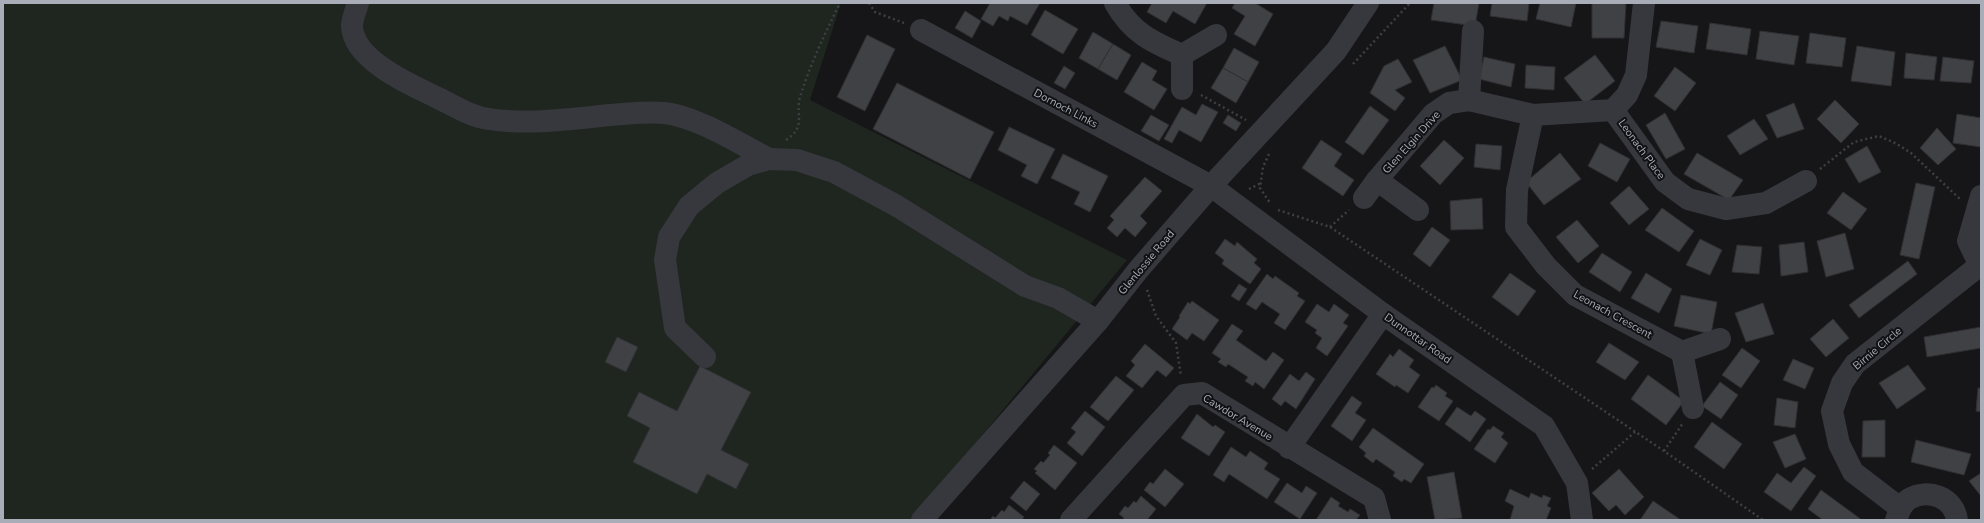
<svg xmlns="http://www.w3.org/2000/svg" width="1984" height="523" font-family="'Nunito Sans',sans-serif">
<rect width="100%" height="100%" fill="#161618"/>
<!-- green -->
<polygon fill="#1e261f" points="3,3 841,3 810,100 1127,260 912,520 3,520"/>
<!-- building -->
<g fill="#404145" stroke="#303034">
<polygon points="990,3 1040,3 1027,25 1010,16 1008,21 999,16 993,26 981,19"/>
<polygon points="1152,3 1207,3 1195,24 1173,11 1166,23 1147,12"/>
<polygon points="1235,3 1255,3 1273,14 1255,46 1234,34 1245,16 1232,8"/>
<polygon points="1434,3 1479,3 1475,26 1431,20"/>
<polygon points="1492,3 1529,3 1527,21 1490,16"/>
<polygon points="1540,3 1576,3 1571,27 1536,19"/>
<polygon points="1592,3 1626,3 1624,38 1592,38"/>
<polygon points="1045,10 1078,29 1063,54 1031,35"/>
<polygon points="965,11 981,21 972,38 955,28"/>
<polygon points="1661,21 1698,26 1694,53 1656,47"/>
<polygon points="1710,23 1751,29 1747,55 1706,49"/>
<polygon points="1760,31 1799,36 1794,65 1756,59"/>
<polygon points="1093,32 1113,44 1098,69 1079,58"/>
<polygon points="1810,33 1846,38 1842,67 1806,63"/>
<polygon points="867,35 895,49 865,111 837,97"/>
<polygon points="1113,44 1131,55 1117,80 1098,69"/>
<polygon points="1445,46 1462,80 1430,93 1413,60"/>
<polygon points="1857,46 1895,52 1891,86 1851,81"/>
<polygon points="1234,48 1259,62 1248,82 1223,68"/>
<polygon points="1906,53 1937,57 1934,80 1904,78"/>
<polygon points="1595,55 1615,81 1585,104 1564,78"/>
<polygon points="1484,57 1515,64 1511,87 1479,79"/>
<polygon points="1943,57 1974,61 1971,83 1940,81"/>
<polygon points="1398,59 1412,82 1395,90 1405,98 1395,111 1370,93 1384,66"/>
<polygon points="1142,62 1157,71 1152,80 1167,89 1154,110 1124,92"/>
<polygon points="1526,65 1555,67 1554,90 1525,88"/>
<polygon points="1064,66 1075,73 1065,89 1054,83"/>
<polygon points="1675,67 1696,83 1675,111 1654,96"/>
<polygon points="1223,68 1248,82 1236,103 1211,88"/>
<polygon points="897,83 994,132 970,179 873,129"/>
<polygon points="1835,100 1859,124 1841,143 1817,119"/>
<polygon points="1794,103 1804,129 1777,138 1766,115"/>
<polygon points="1202,104 1218,112 1201,142 1179,130 1172,143 1164,139 1182,107 1196,115"/>
<polygon points="1370,106 1389,120 1363,155 1345,142"/>
<polygon points="1665,113 1685,149 1666,159 1646,125"/>
<polygon points="1957,114 1981,118 1981,147 1953,143"/>
<polygon points="1151,115 1169,125 1159,141 1141,131"/>
<polygon points="1228,115 1241,123 1236,131 1223,123"/>
<polygon points="1754,119 1768,139 1740,155 1727,136"/>
<polygon points="1009,127 1055,149 1037,184 1021,176 1027,165 998,150"/>
<polygon points="1937,128 1956,149 1938,165 1920,148"/>
<polygon points="1321,140 1342,154 1334,166 1354,180 1343,196 1302,168"/>
<polygon points="1444,140 1464,158 1440,185 1420,166"/>
<polygon points="1600,143 1630,159 1617,182 1588,166"/>
<polygon points="1476,144 1502,146 1500,170 1474,167"/>
<polygon points="1867,146 1881,172 1859,183 1845,159"/>
<polygon points="1560,153 1581,179 1544,205 1526,182"/>
<polygon points="1697,153 1743,180 1729,200 1684,174"/>
<polygon points="1063,154 1108,176 1090,212 1074,204 1080,192 1051,178"/>
<polygon points="1145,177 1162,191 1140,216 1147,223 1135,237 1125,228 1117,237 1107,228 1114,220 1110,216"/>
<polygon points="1916,183 1935,187 1919,259 1900,255"/>
<polygon points="1629,186 1649,209 1629,225 1610,203"/>
<polygon points="1843,192 1867,209 1851,230 1827,213"/>
<polygon points="1482,198 1483,229 1451,230 1450,201"/>
<polygon points="1662,208 1694,231 1679,252 1645,230"/>
<polygon points="1577,220 1599,246 1578,263 1556,237"/>
<polygon points="1432,227 1450,240 1430,267 1413,254"/>
<polygon points="1845,233 1854,269 1826,277 1817,241"/>
<polygon points="1225,239 1235,246 1237,242 1257,259 1254,263 1261,269 1250,284 1222,264 1224,260 1215,253"/>
<polygon points="1700,239 1722,250 1710,275 1686,265"/>
<polygon points="1804,242 1808,272 1781,276 1779,245"/>
<polygon points="1737,245 1762,247 1759,274 1732,272"/>
<polygon points="1602,253 1632,272 1620,292 1589,272"/>
<polygon points="1908,261 1917,274 1859,318 1849,305"/>
<polygon points="1510,273 1536,291 1518,316 1492,297"/>
<polygon points="1646,273 1672,289 1659,313 1631,298"/>
<polygon points="1267,274 1273,279 1275,276 1299,293 1297,296 1305,301 1285,330 1274,323 1280,314 1262,302 1256,310 1246,304"/>
<polygon points="1239,284 1247,289 1239,301 1231,296"/>
<polygon points="1681,295 1717,302 1711,334 1674,326"/>
<polygon points="1192,301 1219,320 1204,341 1192,333 1187,340 1172,329 1180,317 1179,316 1188,302 1190,304"/>
<polygon points="1763,303 1774,334 1746,342 1735,313"/>
<polygon points="1317,304 1329,312 1334,304 1349,315 1343,323 1348,326 1327,356 1316,348 1322,338 1315,333 1317,330 1305,322"/>
<polygon points="1833,319 1849,338 1826,357 1810,339"/>
<polygon points="1232,324 1243,331 1236,340 1266,361 1273,352 1284,360 1264,389 1255,382 1253,386 1245,381 1248,377 1228,364 1226,367 1218,362 1221,359 1212,353"/>
<polygon points="1981,327 1981,348 1927,357 1924,337"/>
<polygon points="617,337 638,347 626,372 605,362"/>
<polygon points="1609,343 1639,362 1625,380 1596,362"/>
<polygon points="1145,344 1174,368 1166,377 1157,370 1142,388 1126,376 1135,365 1131,361"/>
<polygon points="1742,348 1760,361 1741,388 1722,375"/>
<polygon points="1399,349 1414,360 1409,367 1420,375 1408,393 1396,385 1395,387 1376,374 1390,354 1393,357"/>
<polygon points="1793,359 1814,368 1805,389 1783,380"/>
<polygon points="1908,365 1926,389 1897,409 1879,383"/>
<polygon points="700,366 751,392 721,450 749,464 736,489 707,474 697,494 633,462 650,428 627,416 639,392 677,411"/>
<polygon points="1306,372 1315,379 1296,409 1285,401 1281,406 1272,399 1290,374 1299,381"/>
<polygon points="1648,375 1684,401 1666,425 1631,399"/>
<polygon points="1116,376 1134,390 1108,421 1090,407"/>
<polygon points="1720,382 1738,395 1721,419 1702,406"/>
<polygon points="1436,385 1447,393 1445,396 1453,401 1439,421 1418,407 1432,387 1434,388"/>
<polygon points="1978,388 1981,388 1981,412 1976,411"/>
<polygon points="1352,396 1362,403 1355,413 1366,420 1352,441 1331,426"/>
<polygon points="1777,398 1798,402 1795,428 1774,425"/>
<polygon points="1457,407 1471,416 1475,411 1486,419 1470,442 1445,424"/>
<polygon points="1085,411 1105,427 1082,456 1067,443 1076,432 1071,428"/>
<polygon points="1197,414 1213,427 1215,425 1225,432 1209,456 1181,438"/>
<polygon points="1885,420 1885,457 1862,457 1863,421"/>
<polygon points="1712,422 1742,444 1724,469 1694,447"/>
<polygon points="1493,426 1504,433 1501,437 1508,443 1495,463 1474,449 1488,429 1490,430"/>
<polygon points="1373,428 1424,464 1411,483 1404,479 1402,482 1393,476 1395,472 1376,459 1373,463 1364,456 1366,453 1359,447"/>
<polygon points="1795,434 1806,459 1785,468 1773,442"/>
<polygon points="1916,440 1971,454 1964,475 1911,462"/>
<polygon points="1054,445 1077,463 1055,490 1035,473 1037,471 1034,469 1041,461 1043,463 1050,455 1048,453"/>
<polygon points="1231,447 1246,457 1250,451 1268,463 1264,469 1280,479 1267,499 1229,474 1224,482 1213,475"/>
<polygon points="1804,467 1816,476 1791,511 1764,492 1777,473 1791,483"/>
<polygon points="1165,469 1184,484 1165,507 1144,490 1150,482 1153,484"/>
<polygon points="1619,469 1644,497 1625,515 1616,505 1609,511 1592,493"/>
<polygon points="1454,472 1462,518 1435,520 1427,477"/>
<polygon points="1981,473 1981,496 1969,481"/>
<polygon points="1024,481 1040,494 1026,511 1010,498"/>
<polygon points="1287,483 1302,493 1306,486 1317,493 1300,519 1274,502"/>
<polygon points="1510,489 1529,498 1531,493 1542,498 1543,495 1551,498 1547,506 1551,508 1546,520 1510,520 1514,506 1505,501"/>
<polygon points="1821,490 1862,520 1823,520 1808,509"/>
<polygon points="1141,496 1156,509 1147,520 1122,520 1124,518 1119,514 1125,506 1128,508 1134,501 1136,503"/>
<polygon points="1331,497 1340,503 1338,506 1348,512 1350,509 1360,515 1356,520 1316,520"/>
<polygon points="1653,501 1681,520 1640,520"/>
<polygon points="1009,505 1024,517 1022,520 990,520 993,516 995,518 1002,510 1004,512"/>
</g>
<g fill="none" stroke-linecap="round" stroke-linejoin="round">
<!-- path -->
<g stroke="#3d3f44" stroke-width="2.5" stroke-dasharray="2 3" stroke-linecap="butt">
<polyline points="869,3 875,12 904,23"/>
<polyline points="1353,64 1410,3"/>
<polyline points="1201,95 1246,120"/>
<path d="M786,140C807,126 795,116 800,97C810,65 825,33 840,3"/>
<polyline points="1269,154 1263,167 1260,188 1270,203"/>
<polyline points="1820,169 1854,142 1879,136 1897,144 1911,153 1960,199"/>
<polyline points="1249,189 1261,183"/>
<polyline points="1278,210 1330,227 1664,451 1763,520"/>
<polyline points="1330,227 1349,210"/>
<polyline points="1147,290 1156,316 1176,343 1181,376"/>
<polyline points="1664,451 1683,423"/>
<polyline points="1592,469 1635,432"/>
</g>
<!-- minor -->
<g stroke="#37383d" stroke-width="22">
<path d="M358,3C356,10 352,19 352,26C353,60 411,85 436,97C453,105 471,117 489,119C528,125 571,119 610,115C628,114 646,111 664,113C696,116 740,144 769,159"/>
<path d="M1115,3C1132,33 1152,42 1182,55L1216,35"/>
<polyline points="921,30 1211,186 1383,314 1544,426 1577,483 1582,520"/>
<polyline points="1182,55 1182,89"/>
<polyline points="1469,100 1473,31"/>
<polyline points="1613,110 1665,182 1688,199 1726,209 1766,203 1806,181"/>
<polyline points="1533,115 1517,190 1516,227 1546,266 1575,295 1682,352 1720,339"/>
<polyline points="1377,180 1418,210"/>
<polyline points="1981,196 1968,241 1981,268"/>
<polyline points="1364,198 1377,180 1433,114 1449,103 1469,100 1533,115 1613,110 1627,95 1636,75 1644,3"/>
<polyline points="1682,352 1693,408"/>
<polyline points="705,357 675,328 665,260 669,237 689,206 717,183 748,165 769,159 797,160 834,172 897,206 1025,286 1058,298 1098,321"/>
<polyline points="1289,448 1383,314"/>
<polyline points="1900,508 1853,472 1839,444 1832,411 1842,383 1855,364 1979,266"/>
<polyline points="922,520 1098,321 1139,269 1211,186 1336,51 1368,3"/>
<polyline points="1071,520 1184,395 1202,393 1374,498 1380,520"/>
<path d="M1896,520C1899,512 1901,504 1909,499C1928,488 1954,497 1957,520"/>
</g>
</g>
<g text-anchor="middle" stroke-width="4" stroke-linejoin="round" paint-order="stroke">
<!-- street labels -->
<g font-size="11" fill="#a8adb8" stroke="#111113">
<text transform="translate(1066 108) rotate(28)" y="4">Dornoch Links</text>
<text transform="translate(1411 142) rotate(-48)" y="4">Glen Elgin Drive</text>
<text transform="translate(1642 149) rotate(54)" y="4">Leonach Place</text>
<text transform="translate(1146 262) rotate(-50)" y="4">Glenlossie Road</text>
<text transform="translate(1613 314) rotate(29)" y="4">Leonach Crescent</text>
<text transform="translate(1418 338) rotate(35)" y="4">Dunnottar Road</text>
<text transform="translate(1877 348) rotate(-40)" y="4">Birnie Circle</text>
<text transform="translate(1238 417) rotate(31)" y="4">Cawdor Avenue</text>
</g>
</g>
<!-- border -->
<rect width="1984" height="523" fill="none" stroke="#a8adb8" stroke-width="8"/>
</svg>
